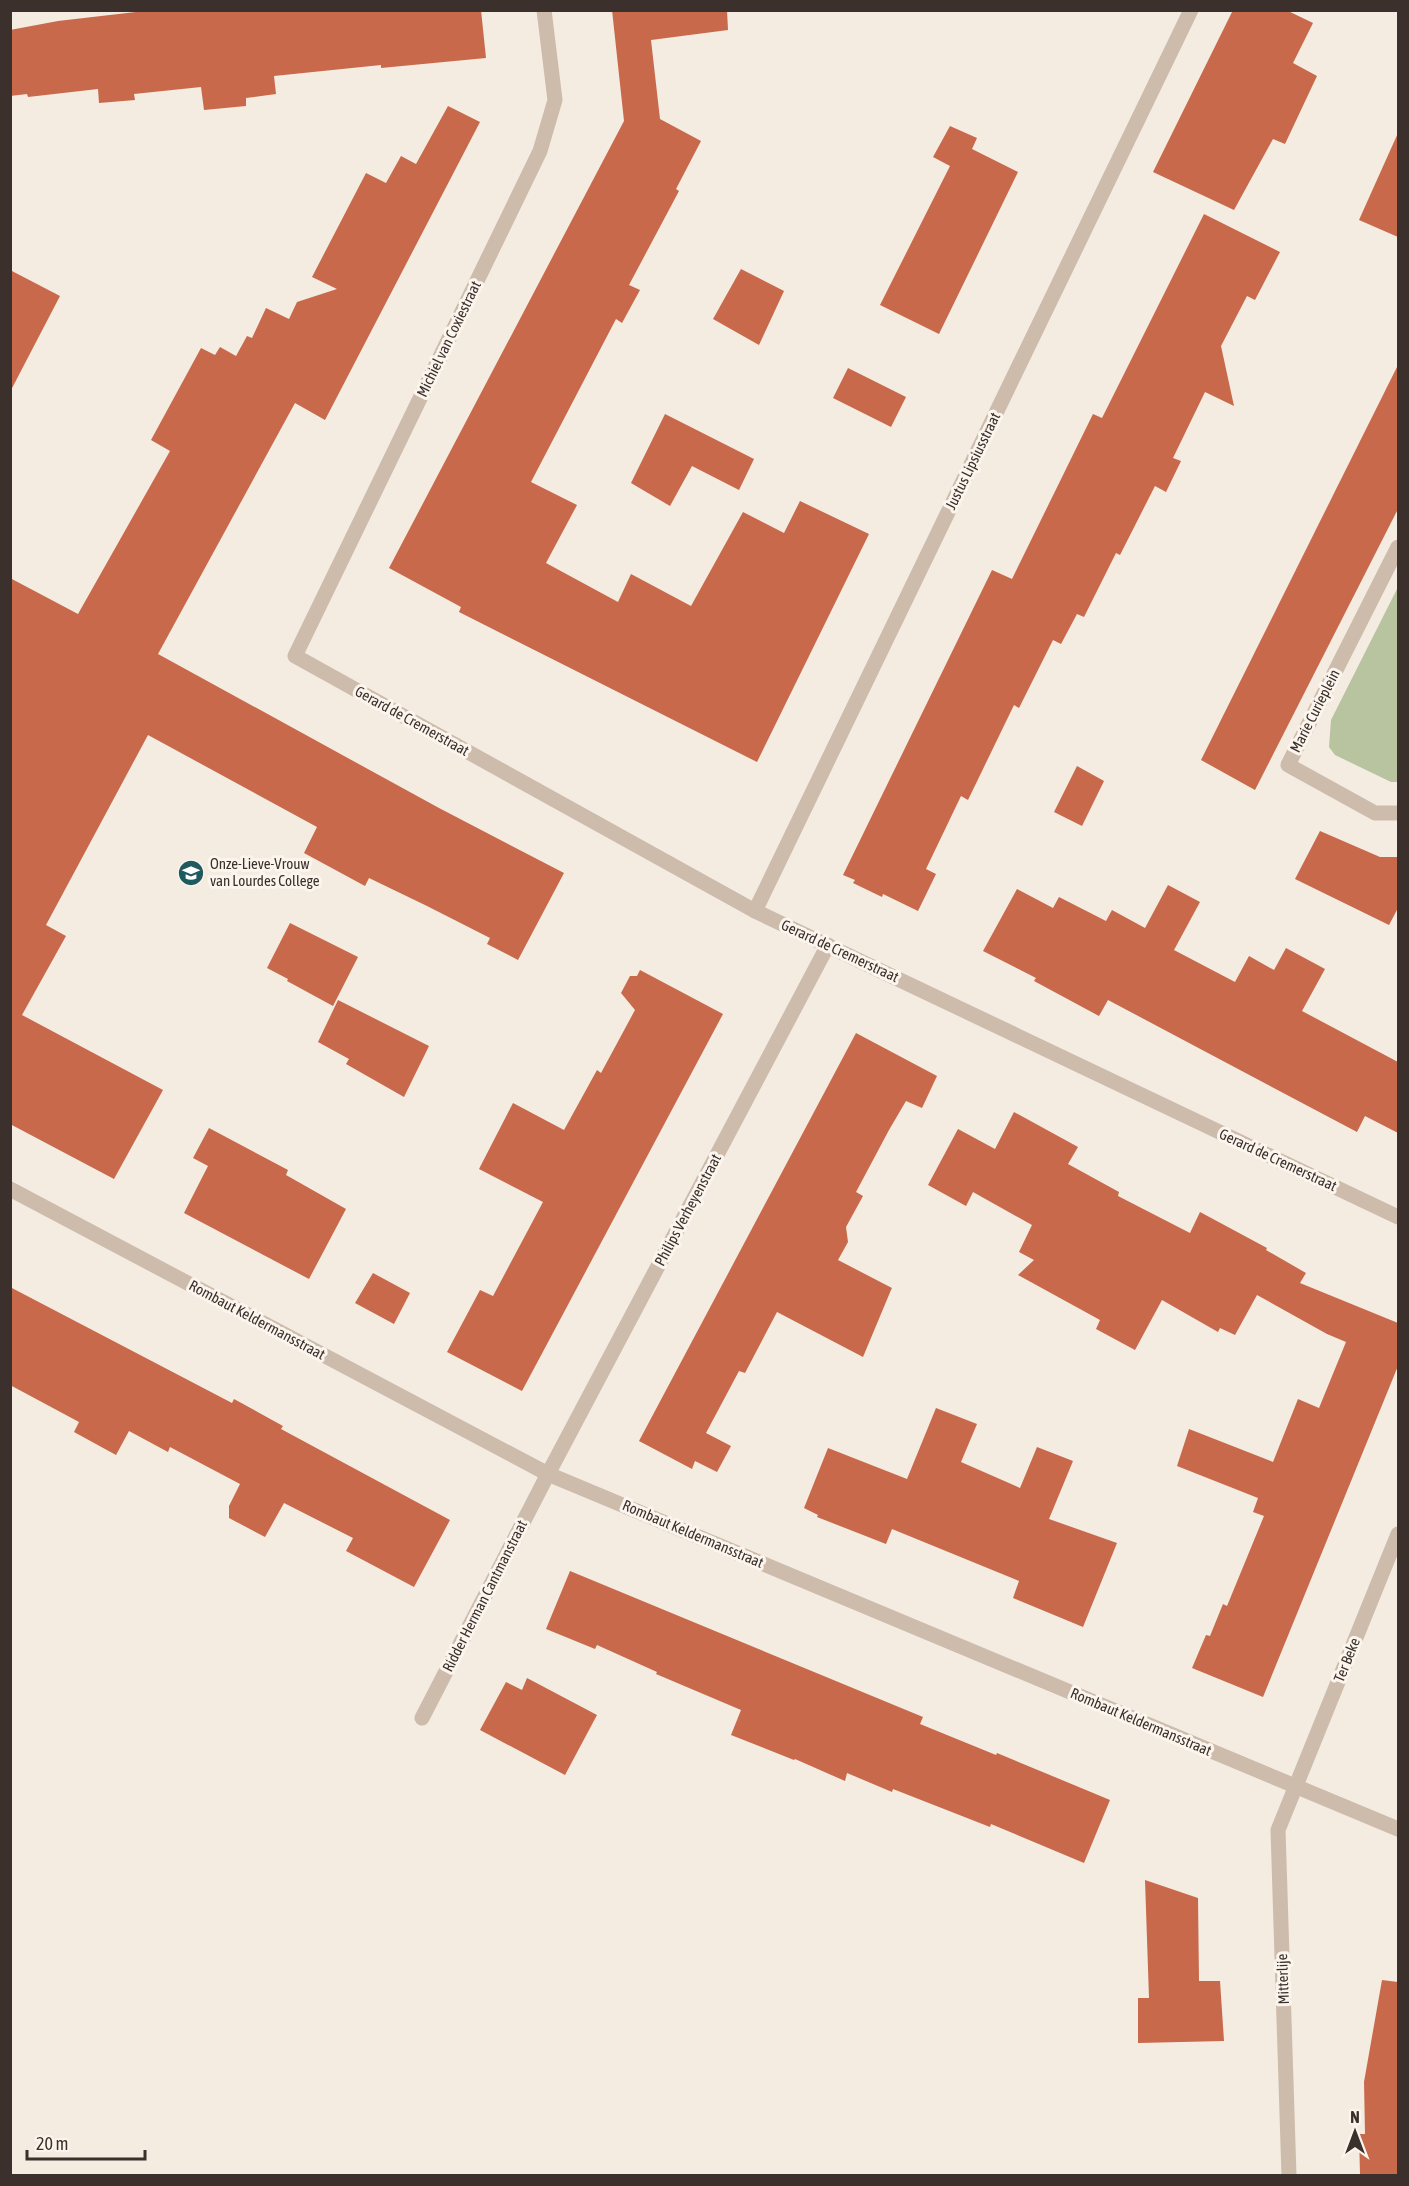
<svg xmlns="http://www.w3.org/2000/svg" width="1409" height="2186" font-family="'Asap Condensed',sans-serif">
<rect width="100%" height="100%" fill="#f4ebe1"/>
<!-- green -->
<polygon fill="#b8c4a0" points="1398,587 1398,782 1391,782 1335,755 1329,747 1331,720"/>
<!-- building -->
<g fill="#c8694b">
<polygon points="153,10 481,10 486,58 381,68 381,65 274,76 276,94 246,98 246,106 204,110 201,87 134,94 135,100 99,103 98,89 28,97 27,94 10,96 10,30 58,21"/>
<polygon points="612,10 727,10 728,30 651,40 660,119 701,141 676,189 679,191 629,285 640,290 622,323 616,319 531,482 577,505 546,563 618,602 631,574 691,606 743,512 784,533 800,501 869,534 757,762 459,612 461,607 389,568 624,121"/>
<polygon points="1233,10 1286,10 1313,23 1293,63 1317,76 1285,144 1273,139 1234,210 1153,172"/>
<polygon points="448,106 480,122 325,420 295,403 158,654 439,808 564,873 518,960 487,944 490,938 427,906 369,878 365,886 304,853 317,827 148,735 46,925 66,936 22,1015 163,1090 114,1179 10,1124 10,578 78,614 170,451 151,440 201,348 215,355 220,347 236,356 247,336 252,338 266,308 289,319 297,302 337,289 312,277 366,173 386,183 401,156 416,164"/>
<polygon points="950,126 977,138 972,149 1018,172 939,334 880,305 950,166 933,157"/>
<polygon points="1398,133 1398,237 1359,220"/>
<polygon points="1204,214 1280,252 1255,300 1247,296 1221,346 1234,406 1205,392 1173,458 1181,461 1166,492 1155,486 1120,555 1116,553 1084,617 1077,614 1061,644 1053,640 1019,708 1014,705 968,800 961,796 926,869 936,874 918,911 883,894 882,897 853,883 855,880 843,875 992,570 1012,579 1093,414 1102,418"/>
<polygon points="741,269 784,291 759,345 713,319"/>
<polygon points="10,270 60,296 10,392"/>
<polygon points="1398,365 1398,509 1255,790 1201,760"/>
<polygon points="848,368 906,397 891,427 833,398"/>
<polygon points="665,414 754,459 739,490 692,466 670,506 631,483"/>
<polygon points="1077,766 1104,781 1082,826 1054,812"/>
<polygon points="1320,831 1380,857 1398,857 1398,908 1389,925 1295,879"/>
<polygon points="1168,885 1200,902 1174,950 1235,982 1249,956 1274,970 1286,948 1325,969 1302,1011 1398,1062 1398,1133 1365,1116 1357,1132 1108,1000 1099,1016 1034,981 1036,978 983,951 1017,889 1053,908 1059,897 1106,921 1112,910 1145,928"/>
<polygon points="290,923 358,957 333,1006 287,981 288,979 267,968"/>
<polygon points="640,970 723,1014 522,1391 447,1352 480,1290 493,1296 543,1202 479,1169 513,1103 564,1130 597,1070 601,1073 635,1010 621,993 630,976 637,976"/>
<polygon points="338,1000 429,1046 404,1097 346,1064 349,1059 318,1042"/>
<polygon points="856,1033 937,1076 922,1108 906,1101 889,1130 856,1192 863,1196 846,1227 848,1242 838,1260 892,1288 891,1290 863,1357 777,1312 745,1373 739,1371 706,1433 731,1446 717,1472 695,1461 692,1469 639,1441"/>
<polygon points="1014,1112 1078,1147 1068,1164 1119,1192 1118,1196 1190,1233 1200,1212 1267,1248 1266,1250 1306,1273 1300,1283 1398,1323 1398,1366 1263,1697 1192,1668 1206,1635 1210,1636 1223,1604 1227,1606 1264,1516 1253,1512 1258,1498 1177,1466 1189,1429 1273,1462 1298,1399 1319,1408 1346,1342 1327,1334 1257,1295 1235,1335 1220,1328 1218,1332 1162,1300 1135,1350 1096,1329 1100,1320 1018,1275 1034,1260 1019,1252 1032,1225 973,1192 966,1206 928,1185 958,1129 995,1149"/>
<polygon points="209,1128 288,1170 286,1175 346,1209 309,1279 184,1213 208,1166 193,1158"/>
<polygon points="373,1273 410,1293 394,1324 355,1303"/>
<polygon points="10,1287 232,1403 234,1399 283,1426 281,1429 450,1520 414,1587 346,1551 353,1538 284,1503 265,1537 229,1518 229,1506 240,1484 170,1447 168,1452 129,1431 116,1455 74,1432 79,1422 10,1385"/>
<polygon points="936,1408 977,1424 961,1462 1020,1488 1037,1447 1073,1461 1049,1519 1117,1543 1083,1627 1013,1598 1019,1581 892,1529 886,1544 817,1517 818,1515 804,1508 828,1448 907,1479"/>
<polygon points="570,1571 923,1717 920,1724 996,1755 997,1753 1110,1800 1084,1863 991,1824 990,1827 893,1789 892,1792 847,1773 845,1781 795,1759 794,1760 731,1735 741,1710 656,1674 657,1672 597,1645 595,1649 546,1629"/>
<polygon points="527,1678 597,1715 565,1775 480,1730 506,1682 522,1690"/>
<polygon points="1145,1880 1198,1898 1199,1981 1220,1981 1224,2041 1138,2043 1138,1998 1149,1998"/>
<polygon points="1382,1980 1398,1982 1398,2175 1360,2174 1359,2134 1365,2134 1364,2082"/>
</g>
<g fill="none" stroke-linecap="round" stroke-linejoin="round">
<!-- minor -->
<g stroke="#cdbbac" stroke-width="15">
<polyline points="544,10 555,100 540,151 295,656 755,911 1398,1217"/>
<polyline points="1398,547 1288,765 1375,813 1398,813"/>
<polyline points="755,911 1191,10"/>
<polyline points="10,1189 548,1474 1398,1829"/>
<polyline points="422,1718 548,1474 828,945"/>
<polyline points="1289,2176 1278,1830 1398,1534"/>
</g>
</g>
<!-- icons -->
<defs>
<g id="school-disc" transform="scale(1.35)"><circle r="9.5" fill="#1f5a5e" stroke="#fbf5ee"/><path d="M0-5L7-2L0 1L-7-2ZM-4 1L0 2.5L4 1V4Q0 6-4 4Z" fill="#fff"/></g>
</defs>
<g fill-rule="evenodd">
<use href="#school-disc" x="191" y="873"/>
</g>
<g text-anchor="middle" stroke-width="6" stroke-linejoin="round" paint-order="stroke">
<!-- street labels -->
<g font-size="15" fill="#3b302b" stroke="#fbf5ee">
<text transform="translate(449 339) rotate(-64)" y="5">Michiel van Coxiestraat</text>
<text transform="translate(973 461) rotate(-64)" y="5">Justus Lipsiusstraat</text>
<text transform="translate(1315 711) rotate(-63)" y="5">Marie Curieplein</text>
<text transform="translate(412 721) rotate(29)" y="5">Gerard de Cremerstraat</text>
<text transform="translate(840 951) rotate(25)" y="5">Gerard de Cremerstraat</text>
<text transform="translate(1278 1160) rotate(25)" y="5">Gerard de Cremerstraat</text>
<text transform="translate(688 1210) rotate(-62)" y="5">Philips Verheyenstraat</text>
<text transform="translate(257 1320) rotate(28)" y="5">Rombaut Keldermansstraat</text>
<text transform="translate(693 1534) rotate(23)" y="5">Rombaut Keldermansstraat</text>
<text transform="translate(485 1596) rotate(-63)" y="5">Ridder Herman Cantmanstraat</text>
<text transform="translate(1347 1660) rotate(-68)" y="5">Ter Beke</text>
<text transform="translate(1141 1722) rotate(23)" y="5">Rombaut Keldermansstraat</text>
<text transform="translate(1283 1979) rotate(-92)" y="5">Mitterlije</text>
</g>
<!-- poi labels -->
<g font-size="15" fill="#3b302b" stroke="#fbf5ee" text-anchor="start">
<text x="210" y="869">Onze-Lieve-Vrouw<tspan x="210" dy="17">van Lourdes College</tspan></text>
</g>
</g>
<!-- border -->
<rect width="1409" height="2186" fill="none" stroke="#3b302b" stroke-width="24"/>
<!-- north arrow -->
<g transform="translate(1355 2132)" stroke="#fbf5ee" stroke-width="4.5" paint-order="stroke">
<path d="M0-4.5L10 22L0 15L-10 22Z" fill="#3b302b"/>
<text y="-9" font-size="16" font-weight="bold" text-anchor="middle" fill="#3b302b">N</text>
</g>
<!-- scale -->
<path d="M27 2150v9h118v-9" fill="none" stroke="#3b302b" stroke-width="3"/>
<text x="36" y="2150" font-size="18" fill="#3b302b" stroke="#fbf5ee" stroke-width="4.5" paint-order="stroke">20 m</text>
</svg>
